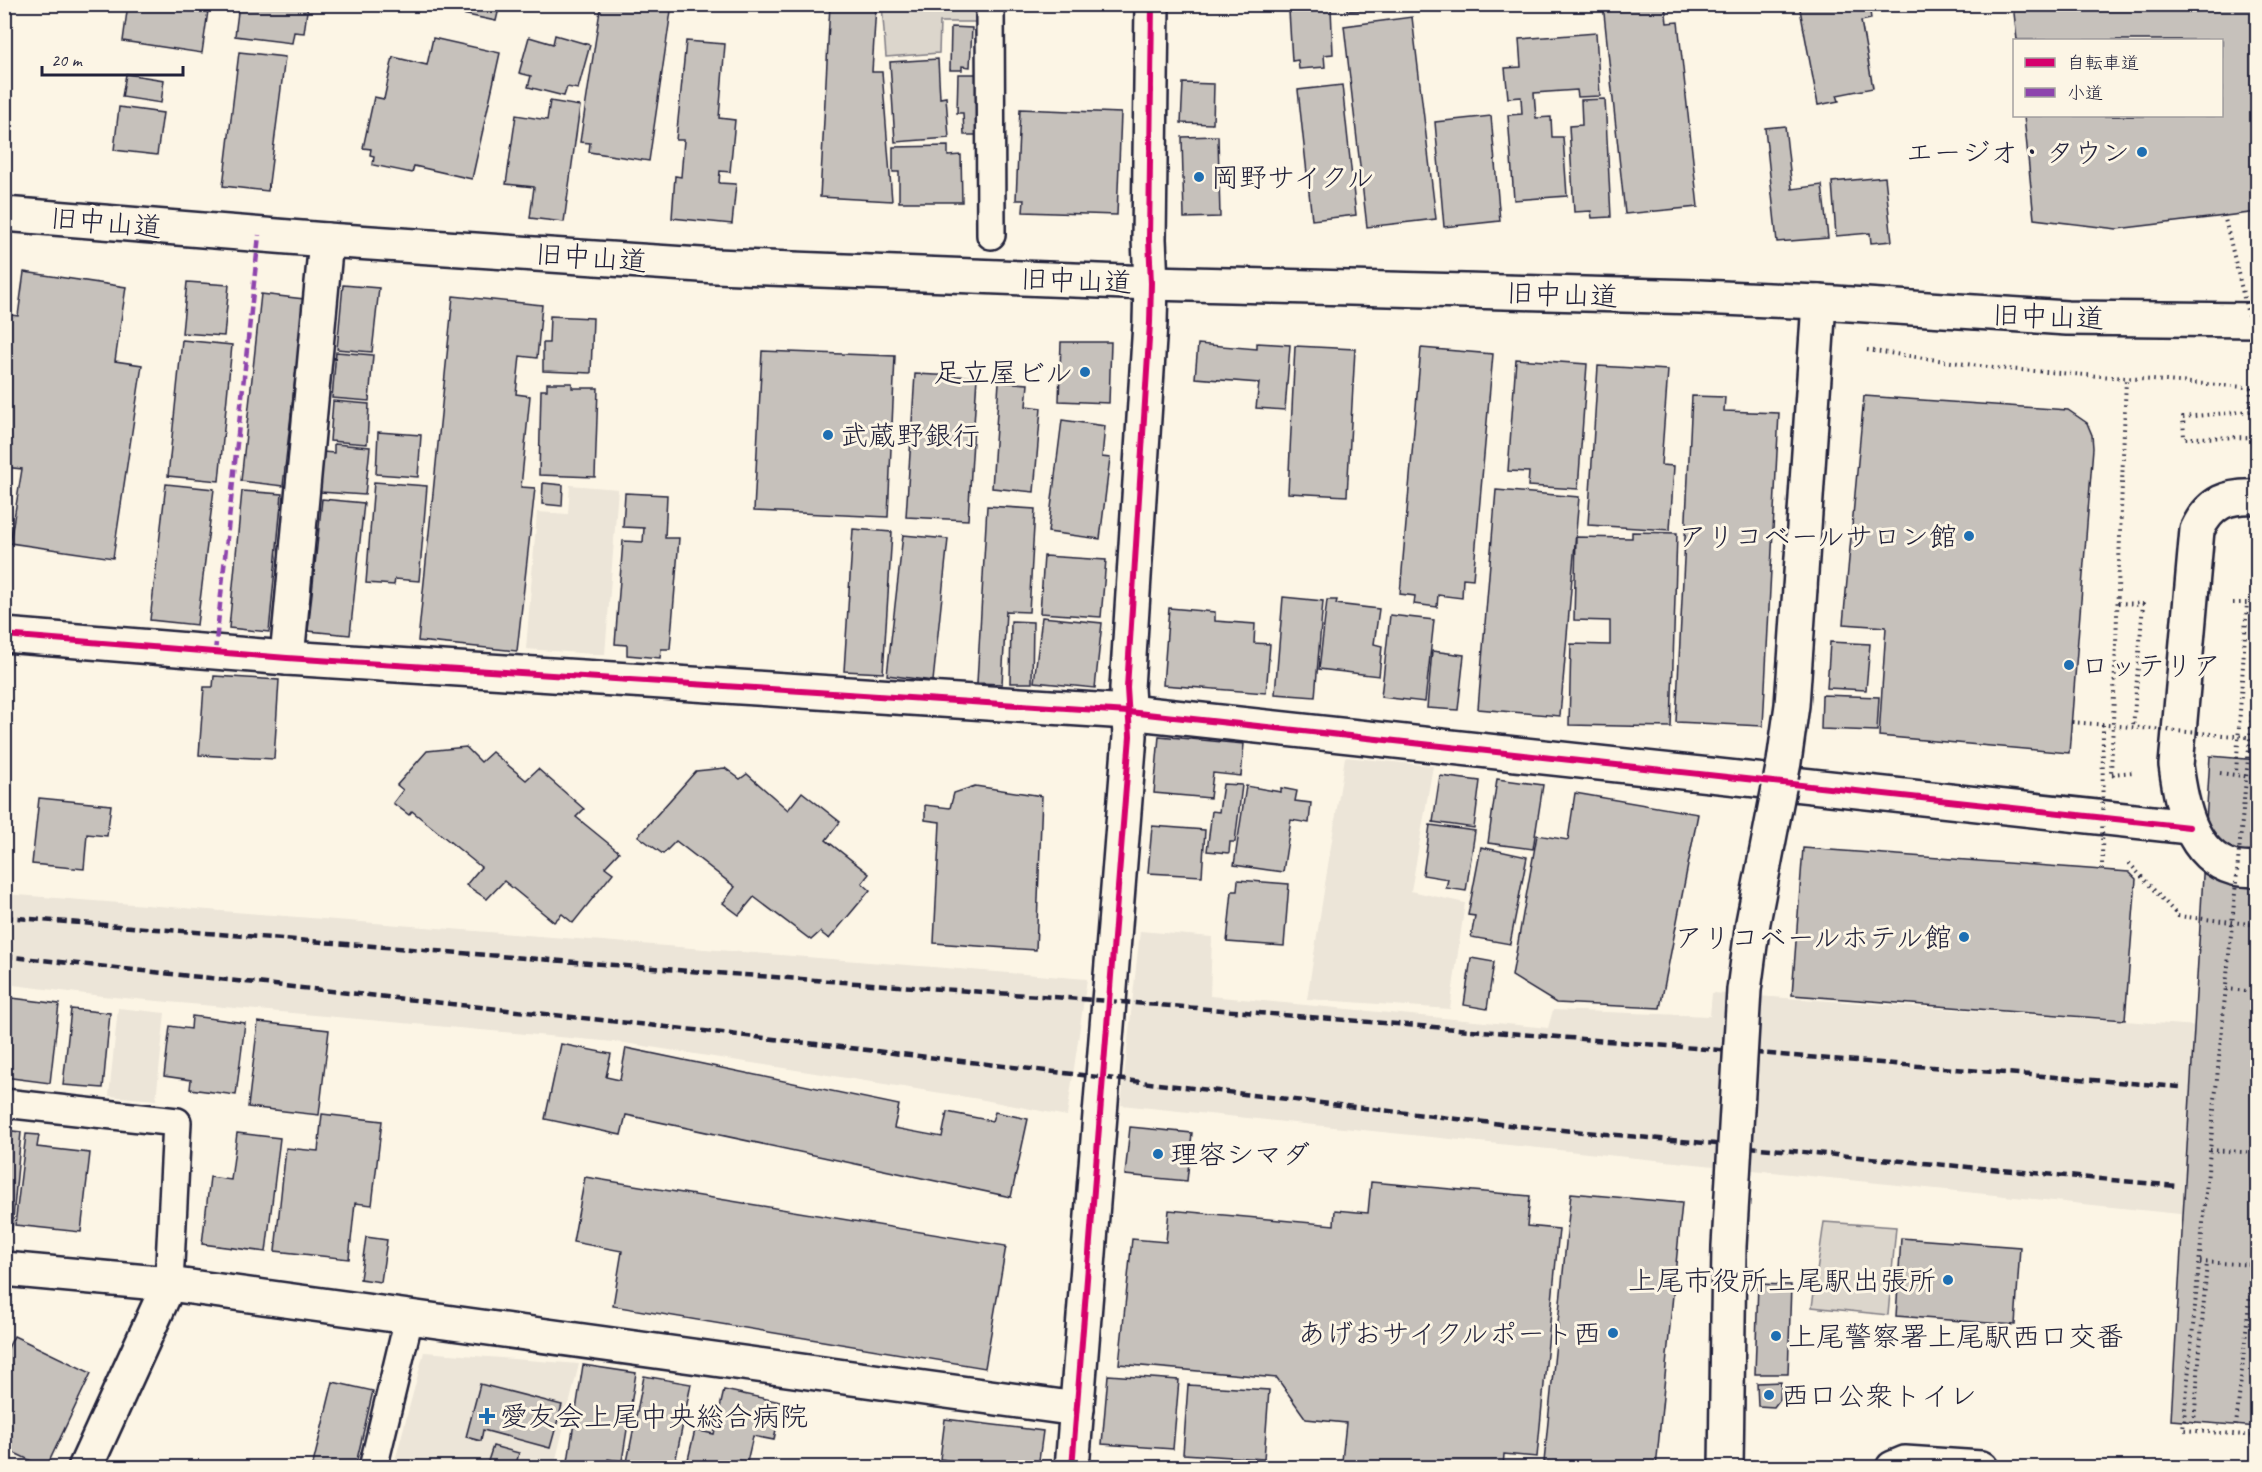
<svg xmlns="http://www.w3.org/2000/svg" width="2262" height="1472" font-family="Caveat,'Klee One',sans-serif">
<rect width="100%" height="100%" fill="#fcf5e5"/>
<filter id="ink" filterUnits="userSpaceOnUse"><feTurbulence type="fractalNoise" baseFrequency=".0167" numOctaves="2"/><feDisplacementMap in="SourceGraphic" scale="12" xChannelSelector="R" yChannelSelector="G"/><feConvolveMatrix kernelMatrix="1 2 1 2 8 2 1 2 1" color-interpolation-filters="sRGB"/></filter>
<g filter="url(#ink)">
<!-- built -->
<g fill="#ece5d8">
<polygon points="570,485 618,489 605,655 526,649 537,512 568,514"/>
<polygon points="1345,757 1433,766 1411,891 1465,903 1450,1009 1307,999"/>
<polygon points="5,894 1087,979 1067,1116 979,1099 625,1043 102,996 5,984"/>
<polygon points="1140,931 1212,937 1210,996 1548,1028 1553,1010 1710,1016 1712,993 2257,1030 2257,1222 1121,1105"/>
<polygon points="118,1008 165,1013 156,1100 109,1096"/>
<polygon points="424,1352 579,1364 554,1467 393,1468"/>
</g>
<!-- green -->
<g fill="#dcd6cc" stroke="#7f7c84" stroke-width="1.5">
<polygon points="882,5 977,5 977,22 940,22 939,53 886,57"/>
<polygon points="1824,1222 1896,1227 1888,1315 1812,1307"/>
</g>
<!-- building -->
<g fill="#c6c1bb" stroke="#22223b" stroke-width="1.5">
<polygon points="128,4 209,4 202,53 123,41"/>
<polygon points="239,4 308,4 304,33 294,32 292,43 235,36"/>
<polygon points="415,4 500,4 496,21"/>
<polygon points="601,4 672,4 649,161 589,152 590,143 580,142"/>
<polygon points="830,4 876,5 872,72 882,72 892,201 820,197"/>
<polygon points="1347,4 1422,4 1423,7 1347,11"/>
<polygon points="1603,4 1665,4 1667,23 1678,22 1698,207 1625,214"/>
<polygon points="1799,4 1869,4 1871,19 1861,21 1873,88 1837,95 1839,101 1818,105"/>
<polygon points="2013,4 2256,4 2258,212 2117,229 2034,219 2024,116 2222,116 2222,40 2017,40"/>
<polygon points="1331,8 1333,54 1324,55 1325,67 1299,69 1298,60 1292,61 1289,11"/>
<polygon points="1412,17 1436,219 1367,227 1344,26"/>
<polygon points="951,27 972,28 970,67 962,66 962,70 950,70"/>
<polygon points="1596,33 1600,96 1578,97 1577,90 1534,93 1536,118 1551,117 1552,137 1563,137 1567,196 1514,200 1508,115 1522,114 1521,97 1508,98 1505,68 1521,67 1519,39"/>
<polygon points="555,35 590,45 578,89 567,87 564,96 528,87 531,76 519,73 529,37 553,44"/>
<polygon points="433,38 500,53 472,179 414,166 412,173 373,165 374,156 370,155 371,149 363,148 374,97 384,99 393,57 427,65"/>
<polygon points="686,41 725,44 719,118 735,120 730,172 720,171 719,183 736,184 732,224 672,218 675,176 681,177 684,140 676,140"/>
<polygon points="239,52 285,57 268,191 223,186"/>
<polygon points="938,59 940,98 946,97 949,138 895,142 890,62"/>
<polygon points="126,74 164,80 161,103 122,97"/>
<polygon points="958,74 984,74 984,135 964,135 963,113 957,113"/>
<polygon points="1183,83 1214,84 1213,124 1181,123"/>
<polygon points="1342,85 1356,215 1312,220 1298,90"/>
<polygon points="1605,99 1611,217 1592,218 1591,211 1574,212 1569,126 1582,125 1581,100"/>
<polygon points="550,101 580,106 564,222 530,218 534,187 506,184 516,115 547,120"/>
<polygon points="119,107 163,113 157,155 114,150"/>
<polygon points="1020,109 1121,113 1117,215 1023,212 1024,200 1016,200"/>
<polygon points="1491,116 1500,221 1444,227 1435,122"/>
<polygon points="1785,126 1792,189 1822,185 1828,238 1777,242 1765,128"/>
<polygon points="1218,136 1220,217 1184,218 1182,137"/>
<polygon points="948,146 948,156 961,155 962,202 899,202 899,172 893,172 893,147"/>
<polygon points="1885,177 1892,241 1871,243 1870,233 1836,236 1832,182"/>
<polygon points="24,272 126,287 115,361 142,365 113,558 10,543 22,469 4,467 4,385 10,351 4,350 4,314 18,316"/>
<polygon points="187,282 229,285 224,336 182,333"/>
<polygon points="343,285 379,288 372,352 337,349"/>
<polygon points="261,294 304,299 283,486 241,481"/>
<polygon points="453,296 542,305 537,358 520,356 516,394 530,396 521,487 535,488 517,651 418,641"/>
<polygon points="550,316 593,318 591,373 543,371 543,343 549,343"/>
<polygon points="182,340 232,345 219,481 168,476"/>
<polygon points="1061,342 1111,342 1109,403 1059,401"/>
<polygon points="1257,343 1290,345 1285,410 1256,408 1259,383 1195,378 1198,344 1257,349"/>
<polygon points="1295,346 1355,349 1347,496 1288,493"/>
<polygon points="1421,348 1493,354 1473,579 1463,578 1462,598 1438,595 1437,607 1414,604 1415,596 1400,594"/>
<polygon points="762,351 895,356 888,517 754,511"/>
<polygon points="336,352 373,355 369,401 332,398"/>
<polygon points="1516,359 1587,364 1578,489 1528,486 1529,472 1508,471"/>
<polygon points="1598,366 1668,370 1661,465 1674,466 1670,530 1588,525"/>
<polygon points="915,374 977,377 968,520 906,517"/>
<polygon points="999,382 1028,384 1026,406 1041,408 1034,492 992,488"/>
<polygon points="547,383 572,383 572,388 598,388 595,477 539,475 541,390 547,390"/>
<polygon points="1692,396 1725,397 1724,411 1779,413 1763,726 1676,722"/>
<polygon points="1864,396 2068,410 2087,423 2092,435 2093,448 2069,753 1879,736 1886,627 1843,624"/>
<polygon points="333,401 369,404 367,444 330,441"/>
<polygon points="1062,420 1105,426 1102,457 1110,458 1100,539 1048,532"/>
<polygon points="378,432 421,435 418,477 376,474"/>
<polygon points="334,444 370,447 365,495 320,492 323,452 334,453"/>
<polygon points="374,482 427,486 419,581 395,579 394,585 366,583"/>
<polygon points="543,483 563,485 562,506 542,504"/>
<polygon points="166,484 214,489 197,625 150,620"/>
<polygon points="1496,490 1579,497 1560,716 1478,709"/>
<polygon points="242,491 282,494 269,632 229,628"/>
<polygon points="625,493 667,495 665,538 679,538 670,649 661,649 660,658 627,655 627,645 615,644 623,541 643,542 644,528 623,527"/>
<polygon points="322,499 364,503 350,635 308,631"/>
<polygon points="987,506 1035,509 1029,612 1006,611 1002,684 977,683"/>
<polygon points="853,529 892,532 883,673 844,671"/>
<polygon points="1632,532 1677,533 1671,727 1569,725 1571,644 1610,645 1610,621 1574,620 1576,537 1632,538"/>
<polygon points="903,535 948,539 933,681 887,675"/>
<polygon points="1044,556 1106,560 1101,617 1040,613"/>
<polygon points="1283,597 1323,601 1315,697 1275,694"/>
<polygon points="1327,600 1337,600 1336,604 1379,609 1374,644 1382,646 1379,676 1319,669"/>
<polygon points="1169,608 1215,612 1215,621 1255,624 1254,643 1270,644 1266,693 1163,685"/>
<polygon points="1390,615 1434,620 1425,702 1381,697"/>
<polygon points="1042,617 1102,623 1095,688 1034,682"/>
<polygon points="1011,621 1033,622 1032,683 1010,683"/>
<polygon points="1830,642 1870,644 1866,690 1827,688"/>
<polygon points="1432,651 1464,655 1458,710 1427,708"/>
<polygon points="214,676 279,680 274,759 199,755 204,687 213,687"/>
<polygon points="1822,695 1879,697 1877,731 1821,729"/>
<polygon points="1159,736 1244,744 1241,776 1213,773 1210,798 1154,793"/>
<polygon points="466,747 481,762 492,752 526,780 538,769 584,809 576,817 619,852 605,867 613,873 573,923 562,914 554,922 504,881 487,899 466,885 481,867 412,811 409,815 393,803 403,790 397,785 427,751"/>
<polygon points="2210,756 2258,760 2258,1427 2171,1420"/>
<polygon points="725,768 740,779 747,774 788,810 802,792 840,822 826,840 869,874 862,883 870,890 829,939 820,932 811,940 754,897 739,915 723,903 735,887 676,841 663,854 638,836 696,771"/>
<polygon points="1440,776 1480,781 1474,828 1433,822"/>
<polygon points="1497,779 1543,785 1533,849 1488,843"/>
<polygon points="1223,784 1242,785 1235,842 1230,842 1229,853 1207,851 1212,811 1219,812"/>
<polygon points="975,786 1042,796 1036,950 934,943 940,822 925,820 925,805 950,808 954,793"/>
<polygon points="1246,786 1281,792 1281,788 1297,791 1295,801 1311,803 1309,823 1291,820 1283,872 1234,865"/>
<polygon points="1575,793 1698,814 1660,1008 1556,1003 1512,976 1537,835 1568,840"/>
<polygon points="39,798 111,805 107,836 87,834 84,869 32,864"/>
<polygon points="1430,825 1475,831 1466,891 1446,888 1448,879 1423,875"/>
<polygon points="1152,826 1205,830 1202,876 1148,873"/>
<polygon points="1481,847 1527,857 1510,944 1471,937 1475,916 1468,915"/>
<polygon points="1803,848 2129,872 2136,879 2125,1020 1792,995"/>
<polygon points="1238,880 1289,884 1284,946 1227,942 1232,891 1237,891"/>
<polygon points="1471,958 1494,962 1487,1009 1464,1005"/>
<polygon points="4,997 59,1004 50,1083 4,1077"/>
<polygon points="71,1009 110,1013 103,1088 63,1085"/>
<polygon points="192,1016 245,1023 236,1095 190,1089 191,1080 164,1076 170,1026 191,1029"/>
<polygon points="258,1022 329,1030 319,1115 248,1107"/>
<polygon points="561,1044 611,1054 606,1077 620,1080 626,1048 899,1105 894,1128 942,1137 947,1112 992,1121 995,1112 1028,1119 1011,1197 626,1115 621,1135 545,1119"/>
<polygon points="322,1114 382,1121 372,1205 355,1203 349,1259 275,1251 286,1148 318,1151"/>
<polygon points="1130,1127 1192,1133 1187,1181 1125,1175"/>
<polygon points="4,1130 21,1132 12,1230 4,1230"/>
<polygon points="237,1133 280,1138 266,1252 202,1244 210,1177 231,1180"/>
<polygon points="26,1134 39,1135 37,1147 90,1153 81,1232 15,1225"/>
<polygon points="585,1177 1006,1246 985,1368 613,1306 622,1251 573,1242"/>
<polygon points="1371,1182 1530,1196 1527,1226 1559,1229 1537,1457 1504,1454 1503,1468 1411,1468 1342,1461 1346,1423 1306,1419 1277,1378 1119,1364 1132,1239 1166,1242 1169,1210 1334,1225 1335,1210 1368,1213"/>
<polygon points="1571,1193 1682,1203 1656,1468 1603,1468 1544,1462"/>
<polygon points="366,1237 387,1240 381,1282 360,1279"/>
<polygon points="1901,1238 2020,1247 2015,1325 1896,1316"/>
<polygon points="1758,1284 1791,1285 1788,1374 1755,1374"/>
<polygon points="4,1302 12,1303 4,1321"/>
<polygon points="14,1336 91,1373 46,1468 4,1448 4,1356"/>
<polygon points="583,1365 636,1373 622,1461 608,1459 607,1468 567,1468"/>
<polygon points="1108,1375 1179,1380 1173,1449 1102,1444"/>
<polygon points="644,1376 691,1384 674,1468 626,1467"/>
<polygon points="333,1382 373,1391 355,1468 312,1468"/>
<polygon points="1781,1382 1780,1399 1774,1407 1758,1406 1757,1383"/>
<polygon points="480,1384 562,1405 550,1448 483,1430 481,1441 466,1437"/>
<polygon points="1188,1385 1269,1390 1264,1459 1183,1454"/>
<polygon points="724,1390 781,1402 774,1440 753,1436 747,1462 736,1460 734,1468 686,1468 695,1430 714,1434"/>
<polygon points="945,1419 1043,1431 1038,1468 1008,1468 940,1459"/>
<polygon points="493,1446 519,1453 515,1468 486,1467"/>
<polygon points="849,1462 885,1468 848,1468"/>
</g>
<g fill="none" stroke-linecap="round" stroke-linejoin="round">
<!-- lane casing -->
<g stroke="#22223b" stroke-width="32">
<g id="lane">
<polyline points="990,4 991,235"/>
<polyline points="4,1103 177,1122 169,1284"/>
<polyline points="373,1468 409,1318"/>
</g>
</g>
<!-- street casing -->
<g stroke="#22223b" stroke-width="38">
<g id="street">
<polyline points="1800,588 1819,302"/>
<polyline points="4,635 287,658 1128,712 2189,827"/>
<polyline points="287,658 326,240"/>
<polyline points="4,1269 169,1284 1077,1409"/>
<polyline points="85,1468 169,1284"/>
<polyline points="1072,1468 1130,736 1127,688 1150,323 1151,283 1149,239 1152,4"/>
</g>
</g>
<!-- secondary casing -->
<g stroke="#22223b" stroke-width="38">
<g id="secondary">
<polyline points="4,214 326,240 716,266 1151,283 1699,297 1819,302 2067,318 2258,320"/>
<path d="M2258,497C2228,495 2210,502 2197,530L2176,765C2181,803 2190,856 2234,868C2241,870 2250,869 2258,870"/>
<polyline points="1893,1468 1905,1463 1981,1468"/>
</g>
</g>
<!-- path -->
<g stroke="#22223b" stroke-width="4" stroke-dasharray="1.5 4.5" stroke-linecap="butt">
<polyline points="1867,350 1994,368 2258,388"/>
<polyline points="2251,387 2250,411 2183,417 2184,438 2258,437"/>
<polyline points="2118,603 2143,604 2133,728"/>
<polyline points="2233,603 2247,603 2236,773"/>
<polyline points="2220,773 2258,778"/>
<polyline points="2112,774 2134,772"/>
<polyline points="2114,776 2111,774 2126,378"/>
<polyline points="2129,863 2178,916 2258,925"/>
<polyline points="2226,989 2258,992"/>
<polyline points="2210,1150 2258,1153"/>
<polyline points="2200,1262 2258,1265"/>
<polyline points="2194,1423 2207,1262"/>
<polyline points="2236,1426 2253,1265"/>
</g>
<!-- lane -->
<use href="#lane" stroke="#fcf5e5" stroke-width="27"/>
<!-- street -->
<use href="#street" stroke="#fcf5e5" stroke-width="33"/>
<!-- secondary -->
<use href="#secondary" stroke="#fcf5e5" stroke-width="33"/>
<!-- rail -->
<g stroke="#22223b" stroke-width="4.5" stroke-dasharray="9 4.5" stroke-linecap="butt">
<polyline points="4,917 703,972 1109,1001 2180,1087"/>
<polyline points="4,956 713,1032 1518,1126 2177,1186"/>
</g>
<!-- street-bridge casing -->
<g stroke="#22223b" stroke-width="38" stroke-linecap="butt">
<polyline id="street-bridge" points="1726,1468 1729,1246 1744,990 1753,922 1784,762 1792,705 1800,588"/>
</g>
<!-- path-bridge -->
<g stroke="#22223b" stroke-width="4" stroke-dasharray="1.5 4.5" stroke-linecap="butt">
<polyline points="2224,215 2258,356"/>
<polyline points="2258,637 2250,738 2183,1430 2258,1436"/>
<polyline points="2072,722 2258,738"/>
<polyline points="2102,870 2103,725"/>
</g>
<!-- street-bridge -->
<use href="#street-bridge" stroke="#fcf5e5" stroke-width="33"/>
<!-- quiet -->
<polyline stroke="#8e44ad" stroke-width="4.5" stroke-dasharray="9 4.5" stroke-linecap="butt" points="215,652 259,235"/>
<!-- cycleway casing -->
<g stroke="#fcf5e5" stroke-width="10">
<g id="cycleway">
<polyline points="4,635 287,658 1128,712 2189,827"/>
<polyline points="1072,1468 1130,736 1127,688 1150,323 1151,283 1149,239 1152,4"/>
</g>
</g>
<!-- cycleway -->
<use href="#cycleway" stroke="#d6006c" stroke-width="6"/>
</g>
</g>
<!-- markers -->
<g fill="#1f6fb2" stroke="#fcf5e5" stroke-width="2">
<circle cx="2142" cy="152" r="6"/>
<circle cx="1199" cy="177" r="6"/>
<circle cx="1085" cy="372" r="6"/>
<circle cx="828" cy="435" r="6"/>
<circle cx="1969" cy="536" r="6"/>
<circle cx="2069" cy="665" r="6"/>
<circle cx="1964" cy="937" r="6"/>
<circle cx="1158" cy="1154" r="6"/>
<circle cx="1948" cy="1280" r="6"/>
<circle cx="1613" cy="1333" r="6"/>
<circle cx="1776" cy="1336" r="6"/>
<circle cx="1769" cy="1395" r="6"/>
<path d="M484 1407h6v6h6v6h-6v6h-6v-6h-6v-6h6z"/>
</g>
<g text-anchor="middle" stroke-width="6" stroke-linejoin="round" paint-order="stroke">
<!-- poi labels -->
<g font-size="28" fill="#22223b" stroke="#fcf5e5" text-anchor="start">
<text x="2130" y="162" text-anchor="end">エージオ・タウン</text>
<text x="1211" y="187">岡野サイクル</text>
<text x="1073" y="382" text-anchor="end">足立屋ビル</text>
<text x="840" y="445">武蔵野銀行</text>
<text x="1957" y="546" text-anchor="end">アリコベールサロン館</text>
<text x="2081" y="675">ロッテリア</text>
<text x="1952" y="947" text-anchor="end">アリコベールホテル館</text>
<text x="1170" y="1164">理容シマダ</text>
<text x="1936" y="1290" text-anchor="end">上尾市役所上尾駅出張所</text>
<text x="1601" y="1343" text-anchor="end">あげおサイクルポート西</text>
<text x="1788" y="1346">上尾警察署上尾駅西口交番</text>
<text x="1781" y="1405">西口公衆トイレ</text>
<text x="500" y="1426">愛友会上尾中央総合病院</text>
</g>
<!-- street labels -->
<g font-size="28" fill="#22223b" stroke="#fcf5e5">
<text transform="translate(106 222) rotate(5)" y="10">旧中山道</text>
<text transform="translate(591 257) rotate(4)" y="10">旧中山道</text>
<text transform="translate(1076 280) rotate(2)" y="10">旧中山道</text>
<text transform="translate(1562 294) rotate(2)" y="10">旧中山道</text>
<text transform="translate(2048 316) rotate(2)" y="10">旧中山道</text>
</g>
</g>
<!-- margin -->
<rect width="2262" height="1472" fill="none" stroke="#fcf5e5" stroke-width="24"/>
<rect x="12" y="12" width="2238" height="1448" fill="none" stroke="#22223b" stroke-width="2" filter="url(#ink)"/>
<!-- legend -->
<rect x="2013" y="39" width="210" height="78" fill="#fcf5e5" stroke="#a5a1a1" stroke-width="1.5"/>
<rect x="2025" y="58" width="30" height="9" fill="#d6006c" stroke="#a5a1a1" stroke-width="1.5"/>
<text x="2067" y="69" font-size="18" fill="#22223b">自転車道</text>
<rect x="2025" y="88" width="30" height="9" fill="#8e44ad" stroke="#a5a1a1" stroke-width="1.5"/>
<text x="2067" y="99" font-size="18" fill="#22223b">小道</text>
<!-- scale -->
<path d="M42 66v9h141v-9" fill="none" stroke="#22223b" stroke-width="3"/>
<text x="51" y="66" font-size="18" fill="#22223b" stroke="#fcf5e5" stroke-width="4.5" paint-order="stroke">20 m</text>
</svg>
